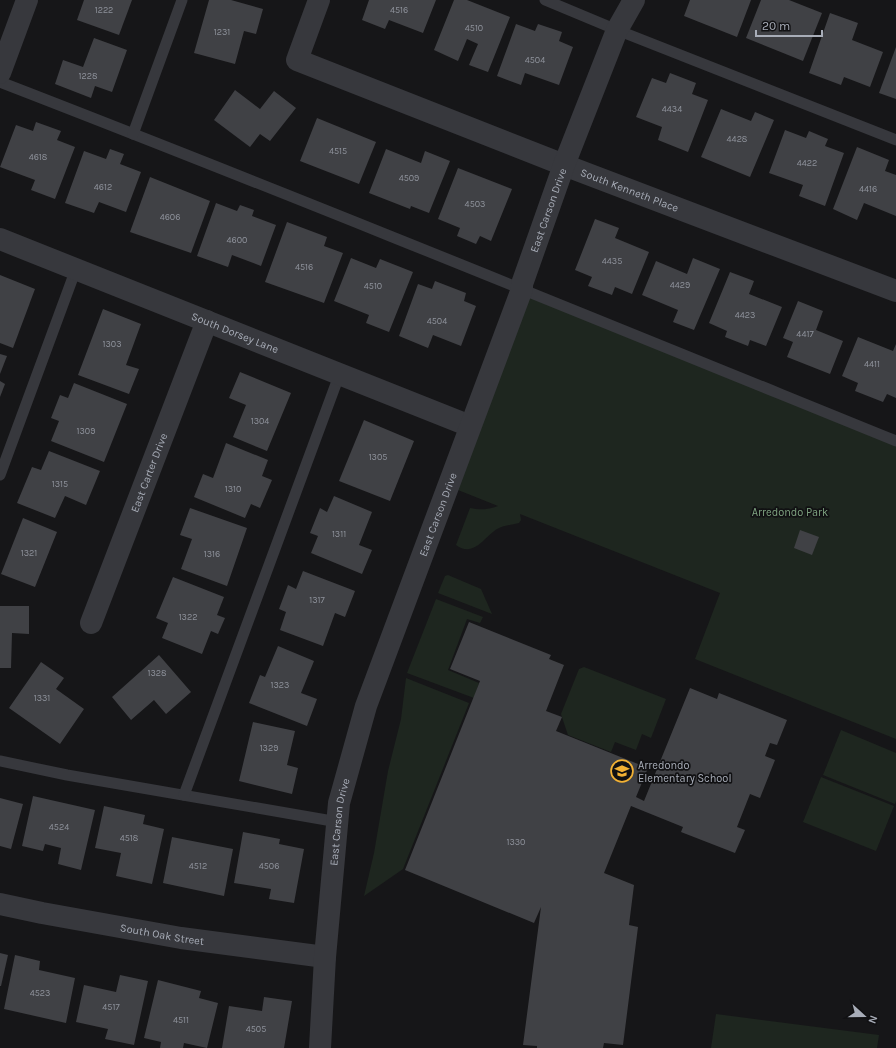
<svg xmlns="http://www.w3.org/2000/svg" width="896" height="1048" font-family="Karla,sans-serif">
<rect width="100%" height="100%" fill="#161618"/>
<!-- green -->
<g fill="#1e261f">
<path d="M522,289L896,441V739L695,659L720,593L520,514L521,520L519,523C511,525 504,525 497,529C484,537 474,558 456,545L470,508C480,510 488,510 498,506L448,486Z"/>
<polygon points="448,575 481,589 492,614 438,593 445,576"/>
<polygon points="436,599 483,617 480,623 467,619 448,670 479,683 474,698 407,673"/>
<polygon points="584,667 666,699 651,738 642,734 636,750 615,742 611,752 568,735 561,714 579,669"/>
<polygon points="406,678 469,703 403,869 364,896 374,853 388,771 401,719"/>
<polygon points="841,730 896,753 896,801 895,804 823,775"/>
<polygon points="821,777 894,806 876,851 803,822"/>
<polygon points="716,1014 879,1035 877,1048 711,1048"/>
</g>
<!-- building -->
<g fill="#404145">
<polygon points="84,0 132,0 119,35 77,20"/>
<polygon points="209,0 231,0 263,9 256,34 244,31 235,64 194,53"/>
<polygon points="369,0 436,0 423,33 389,20 385,29 362,20"/>
<polygon points="454,0 467,0 510,17 488,72 469,65 478,44 467,39 458,61 434,50"/>
<polygon points="690,0 751,0 737,37 684,16"/>
<polygon points="761,0 789,0 822,13 803,61 746,38"/>
<polygon points="830,13 858,23 852,40 883,52 870,87 844,77 841,85 809,73"/>
<polygon points="516,24 535,31 538,24 562,32 559,41 573,47 559,85 525,73 521,85 497,76"/>
<polygon points="94,38 127,50 112,92 95,86 91,98 55,84 63,60 83,67"/>
<polygon points="896,47 896,99 879,93"/>
<polygon points="670,73 696,83 692,94 708,100 688,152 658,140 662,127 636,117 652,78 666,83"/>
<polygon points="235,90 260,109 274,91 296,108 270,141 260,134 250,147 214,120"/>
<polygon points="721,109 751,121 755,112 774,120 750,177 701,157"/>
<polygon points="317,118 376,142 359,184 300,161"/>
<polygon points="36,122 61,131 57,140 75,147 55,199 31,190 35,180 0,167 16,125 33,131"/>
<polygon points="785,130 806,138 809,131 828,139 825,146 844,153 825,206 799,196 803,185 769,173"/>
<polygon points="857,147 889,160 885,171 896,175 896,216 864,203 857,220 833,209"/>
<polygon points="110,149 124,154 120,164 141,172 126,212 99,202 94,213 65,203 84,151 106,159"/>
<polygon points="386,149 421,163 425,151 450,161 429,213 411,206 410,209 369,193"/>
<polygon points="458,168 512,189 491,241 480,236 476,244 457,236 460,228 438,219"/>
<polygon points="150,177 210,201 191,253 130,232"/>
<polygon points="216,203 237,211 240,205 254,210 252,216 276,225 261,266 232,255 228,267 197,256"/>
<polygon points="595,219 619,228 615,238 649,252 632,294 615,287 612,295 588,286 592,277 575,270"/>
<polygon points="287,222 327,237 324,246 343,253 324,303 265,282"/>
<polygon points="351,258 376,268 380,259 413,272 389,332 366,323 369,315 334,301"/>
<polygon points="693,258 720,269 694,330 673,322 678,310 642,295 656,261 687,274"/>
<polygon points="730,272 754,281 749,294 782,307 766,346 750,340 748,346 725,337 727,331 709,323"/>
<polygon points="0,275 35,289 13,348 0,343"/>
<polygon points="435,281 466,293 464,301 476,306 461,346 433,335 428,348 399,336 418,284 432,289"/>
<polygon points="798,301 823,311 816,330 843,341 830,374 787,357 793,342 783,338"/>
<polygon points="103,309 141,324 126,365 139,369 129,394 78,375"/>
<polygon points="858,337 893,351 896,344 896,398 887,394 883,402 855,391 858,383 842,376"/>
<polygon points="0,354 7,356 0,374"/>
<polygon points="240,372 291,393 267,451 233,437 246,405 229,398"/>
<polygon points="0,381 5,384 0,397"/>
<polygon points="74,383 127,404 104,462 51,441 59,421 51,418 60,395 68,398"/>
<polygon points="364,420 414,441 390,501 339,481"/>
<polygon points="226,443 268,460 262,476 272,480 260,508 251,504 245,518 194,497 203,474 213,478"/>
<polygon points="49,451 100,471 86,505 65,496 55,518 17,503 32,467 41,470"/>
<polygon points="334,496 372,512 359,545 372,550 362,574 311,553 318,536 310,533 320,508 327,512"/>
<polygon points="190,508 247,528 227,586 181,569 192,539 180,535"/>
<polygon points="23,518 57,532 35,587 1,574"/>
<polygon points="800,530 819,537 812,555 794,548"/>
<polygon points="303,571 355,591 345,617 335,613 323,646 280,630 286,612 279,609 288,585 296,589"/>
<polygon points="173,577 224,597 217,615 225,618 218,634 211,631 202,654 162,638 168,623 156,618"/>
<polygon points="0,606 29,606 29,634 12,633 11,668 0,668"/>
<polygon points="469,622 551,655 549,659 564,665 546,711 562,717 556,731 648,768 636,797 644,801 690,688 717,699 719,693 787,720 777,745 770,743 765,756 775,760 760,798 750,794 737,827 745,830 735,853 681,832 683,827 631,806 604,873 634,885 629,925 638,927 623,1045 604,1043 603,1048 537,1048 537,1046 523,1045 541,907 534,923 405,870 480,681 450,669"/>
<polygon points="278,646 314,661 301,693 317,699 307,726 249,703 260,675 265,677"/>
<polygon points="159,655 191,692 166,714 154,700 131,720 112,697"/>
<polygon points="41,662 64,678 56,689 84,709 60,744 9,708"/>
<polygon points="253,722 295,731 287,765 298,768 292,794 239,781"/>
<polygon points="33,796 95,810 81,870 58,864 61,848 45,844 43,851 22,846"/>
<polygon points="0,798 23,804 11,849 0,846"/>
<polygon points="104,806 145,815 143,824 164,829 152,884 116,876 121,853 95,848"/>
<polygon points="243,832 280,839 279,844 304,849 294,903 269,899 271,889 234,883"/>
<polygon points="172,837 233,849 224,896 163,883"/>
<polygon points="0,953 8,955 1,986 0,986"/>
<polygon points="15,955 40,961 39,970 75,978 66,1023 4,1009"/>
<polygon points="120,975 148,981 134,1045 105,1039 108,1029 76,1022 84,985 116,992"/>
<polygon points="158,980 201,991 199,998 218,1003 207,1048 184,1043 183,1048 160,1048 161,1042 144,1038"/>
<polygon points="264,997 292,1001 284,1048 222,1048 229,1006 262,1011"/>
</g>
<g fill="none" stroke-linecap="round" stroke-linejoin="round">
<!-- lane -->
<g stroke="#37383d" stroke-width="11">
<polyline points="545,0 617,30 896,140"/>
<path d="M0,82C300,198 598,320 896,441"/>
<polyline points="133,134 182,0"/>
<polyline points="0,475 76,269"/>
<polyline points="0,761 67,775 338,822"/>
<polyline points="184,795 340,373"/>
</g>
<!-- street -->
<g stroke="#37383d" stroke-width="22">
<path id="s1" d="M319,0L297,60L564,165L896,291"/>
<polyline points="0,73 27,0"/>
<path id="s2" d="M0,239L470,426"/>
<path id="s3" d="M91,623L207,321"/>
<path id="s4" d="M0,904L42,913L181,938L325,957"/>
<path id="s5" d="M320,1048L325,957L339,803L366,706L522,289V284L564,165L617,30L634,0"/>
</g>
</g>
<!-- icons -->
<defs>
<g id="school-ring" transform="scale(1.15)"><circle r="9.5" fill="#111113" stroke="#f2b134" stroke-width="1.5"/><path d="M0-5L7-2L0 1L-7-2ZM-4 1L0 2.5L4 1V4Q0 6-4 4Z" fill="#f2b134"/></g>
</defs>
<g fill-rule="evenodd">
<use href="#school-ring" x="622" y="771"/>
</g>
<g text-anchor="middle" stroke-width="3.5" stroke-linejoin="round" paint-order="stroke">
<!-- number labels -->
<g font-size="9" fill="#8e929b">
<text x="104" y="13">1222</text>
<text x="399" y="13">4516</text>
<text x="474" y="31">4510</text>
<text x="222" y="35">1231</text>
<text x="535" y="63">4504</text>
<text x="88" y="79">1228</text>
<text x="672" y="112">4434</text>
<text x="737" y="142">4428</text>
<text x="338" y="154">4515</text>
<text x="38" y="160">4618</text>
<text x="807" y="166">4422</text>
<text x="409" y="181">4509</text>
<text x="103" y="190">4612</text>
<text x="868" y="192">4416</text>
<text x="475" y="207">4503</text>
<text x="170" y="220">4606</text>
<text x="237" y="243">4600</text>
<text x="612" y="264">4435</text>
<text x="304" y="270">4516</text>
<text x="680" y="288">4429</text>
<text x="373" y="289">4510</text>
<text x="745" y="318">4423</text>
<text x="437" y="324">4504</text>
<text x="805" y="337">4417</text>
<text x="112" y="347">1303</text>
<text x="872" y="367">4411</text>
<text x="260" y="424">1304</text>
<text x="86" y="434">1309</text>
<text x="378" y="460">1305</text>
<text x="60" y="487">1315</text>
<text x="233" y="492">1310</text>
<text x="339" y="537">1311</text>
<text x="29" y="556">1321</text>
<text x="212" y="557">1316</text>
<text x="317" y="603">1317</text>
<text x="188" y="620">1322</text>
<text x="157" y="676">1328</text>
<text x="280" y="688">1323</text>
<text x="42" y="701">1331</text>
<text x="269" y="751">1329</text>
<text x="59" y="830">4524</text>
<text x="129" y="841">4518</text>
<text x="516" y="845">1330</text>
<text x="198" y="869">4512</text>
<text x="269" y="869">4506</text>
<text x="40" y="996">4523</text>
<text x="111" y="1010">4517</text>
<text x="181" y="1023">4511</text>
<text x="256" y="1032">4505</text>
</g>
<!-- street labels -->
<g font-size="11" fill="#a8adb8" stroke="#111113">
<text dy="4" stroke="none"><textPath href="#s1" startOffset="421">South Kenneth Place</textPath></text>
<text dy="4" stroke="none"><textPath href="#s5" startOffset="875">East Carson Drive</textPath></text>
<text dy="4" stroke="none"><textPath href="#s2" startOffset="253">South Dorsey Lane</textPath></text>
<text dy="4" stroke="none"><textPath href="#s3" startOffset="161">East Carter Drive</textPath></text>
<text dy="4" stroke="none"><textPath href="#s5" startOffset="551">East Carson Drive</textPath></text>
<text dy="4" stroke="none"><textPath href="#s5" startOffset="227">East Carson Drive</textPath></text>
<text dy="4" stroke="none"><textPath href="#s4" startOffset="165">South Oak Street</textPath></text>
</g>
<!-- park labels -->
<g font-size="11" fill="#7fa381" stroke="#111113">
<text x="790" y="516">Arredondo Park</text>
</g>
<!-- poi labels -->
<g font-size="11" fill="#a8adb8" stroke="#111113" text-anchor="start">
<text x="638" y="769">Arredondo<tspan x="638" dy="13">Elementary School</tspan></text>
</g>
</g>
<!-- north arrow -->
<g transform="translate(864 1016) rotate(111)" stroke="#111113" stroke-width="3" paint-order="stroke">
<path d="M0-3L7 15L0 10L-7 15Z" fill="#a8adb8"/>
<text y="-6" font-size="11" font-weight="bold" text-anchor="middle" fill="#a8adb8">N</text>
</g>
<!-- scale -->
<path d="M756 30v6h66v-6" fill="none" stroke="#a8adb8" stroke-width="2"/>
<text x="762" y="30" font-size="12" fill="#a8adb8" stroke="#111113" stroke-width="3" paint-order="stroke">20 m</text>
</svg>
